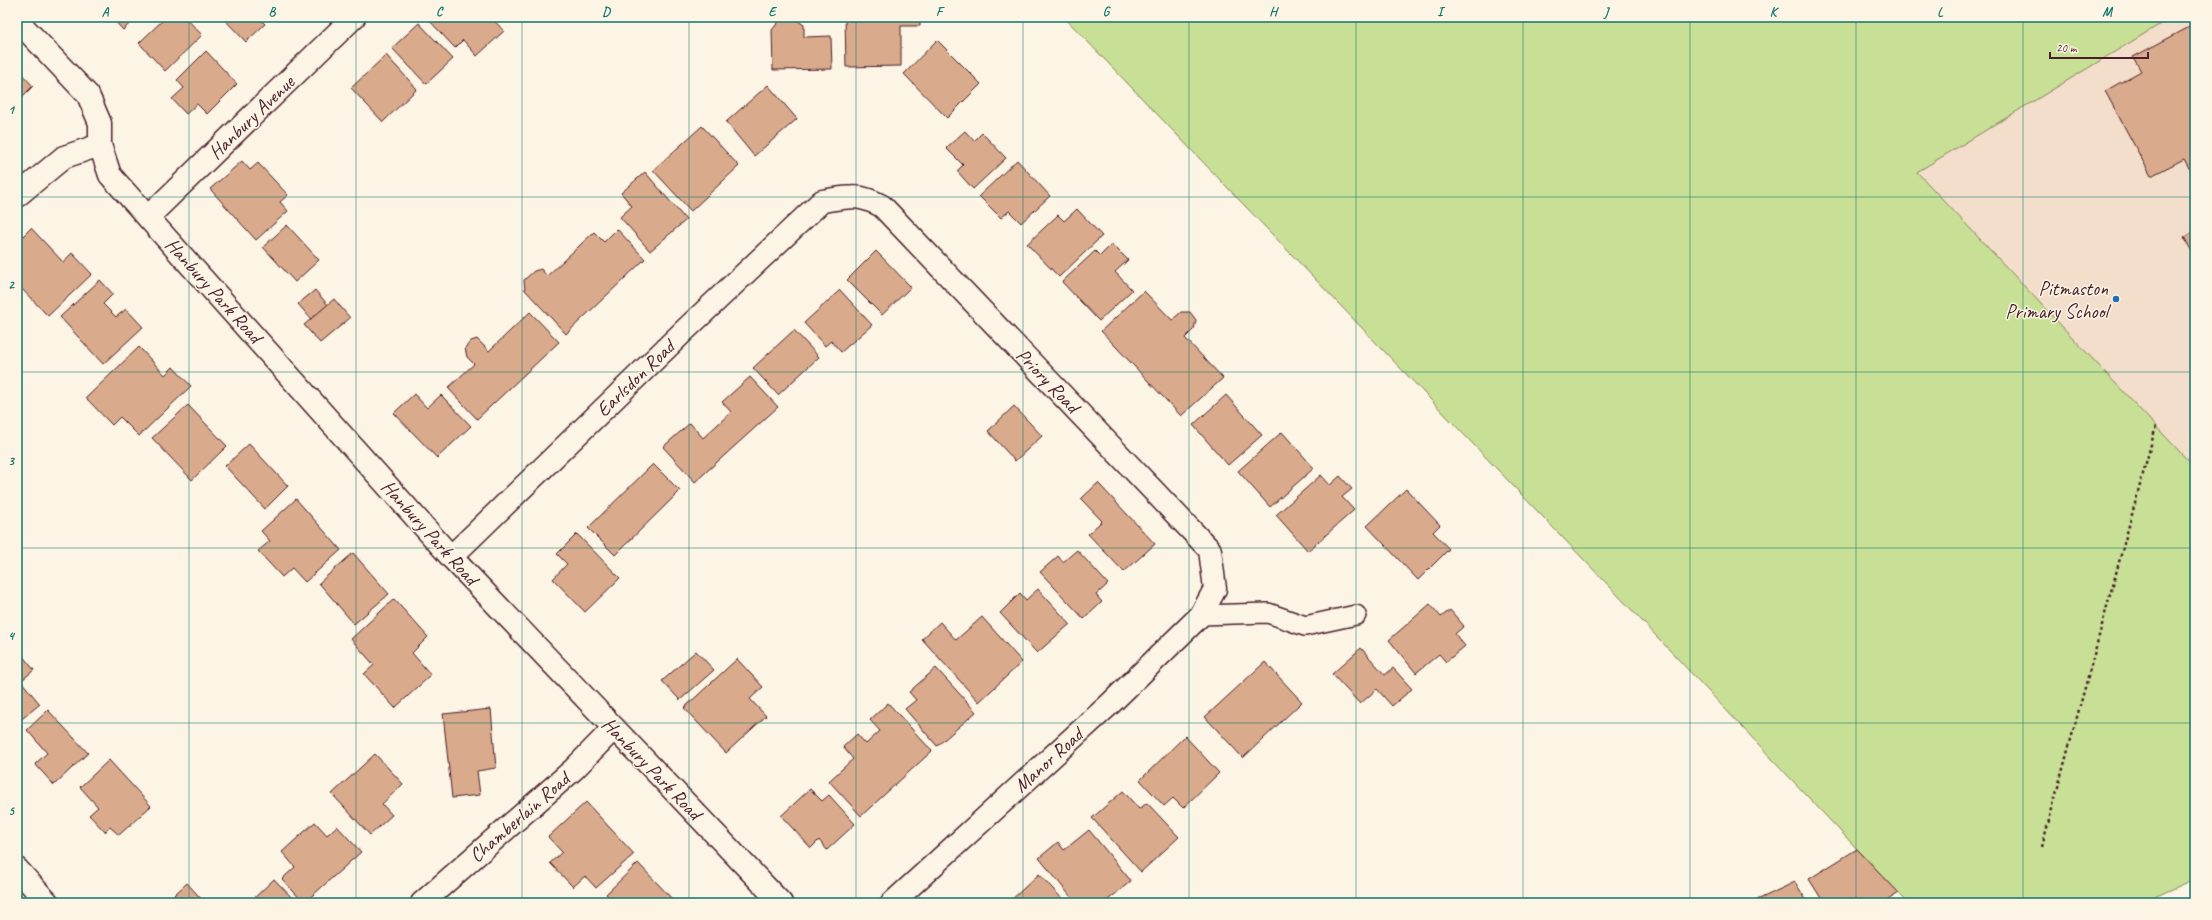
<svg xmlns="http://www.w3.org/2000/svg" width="2212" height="920" font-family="Caveat,sans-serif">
<rect width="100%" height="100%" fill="#fcf5e5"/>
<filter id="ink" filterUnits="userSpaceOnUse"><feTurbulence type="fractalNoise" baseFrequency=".025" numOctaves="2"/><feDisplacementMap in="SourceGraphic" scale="8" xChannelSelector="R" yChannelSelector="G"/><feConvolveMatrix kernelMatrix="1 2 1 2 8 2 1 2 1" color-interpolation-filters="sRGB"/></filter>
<g filter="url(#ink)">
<!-- built -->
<polygon fill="#f2deca" points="2172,17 2195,17 2195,468 1916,172"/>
<!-- green -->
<polygon fill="#c8e095" stroke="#898060" points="1064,17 2172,17 1917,172 2195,468 2195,879 2141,903 1908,903 1611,588"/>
<!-- building -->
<g fill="#d9aa8b" stroke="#4a1f2b">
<polygon points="111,17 137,17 123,30"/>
<polygon points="166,17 185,17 202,35 165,71 139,43"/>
<polygon points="226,17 258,17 265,24 246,42 224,19"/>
<polygon points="426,17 491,17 504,31 477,56 463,40 455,48"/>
<polygon points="845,17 920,17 920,26 901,26 901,66 846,67"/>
<polygon points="794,18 804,25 804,37 831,36 832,69 773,70 772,30 780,20"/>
<polygon points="419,23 453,59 426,84 392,48"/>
<polygon points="2195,24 2195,179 2184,159 2151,176 2105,91 2141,71 2133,57"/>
<polygon points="937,40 981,84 947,118 904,74"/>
<polygon points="206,51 237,84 207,114 197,104 186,114 172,99 184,88 177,80"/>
<polygon points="386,55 417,89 383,122 351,88"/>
<polygon points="17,69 33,86 17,102"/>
<polygon points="768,85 797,119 754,156 726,122"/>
<polygon points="702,126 739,166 691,211 653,170"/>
<polygon points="965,131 974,141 982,133 1006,158 973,189 957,171 963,165 946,148"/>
<polygon points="1017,160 1050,196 1021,223 1009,211 1001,218 979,196"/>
<polygon points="242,161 250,170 258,163 288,195 280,202 288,211 256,240 210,189"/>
<polygon points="645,172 686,220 650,251 620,217 632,206 621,193"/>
<polygon points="1077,209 1102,236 1059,277 1027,244 1058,215 1064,221"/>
<polygon points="287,225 319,260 295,282 263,247"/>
<polygon points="31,228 63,262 72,253 92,274 48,316 17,284 17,242"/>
<polygon points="617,229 645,259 566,334 525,290 524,280 534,271 541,269 547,276 594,232 604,242"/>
<polygon points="2195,231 2195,257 2184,237"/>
<polygon points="1112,244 1128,260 1115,272 1132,290 1099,321 1062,282 1095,251 1100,256"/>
<polygon points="876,251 911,287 882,315 847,280"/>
<polygon points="100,280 113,294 103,304 116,317 126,309 143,327 103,364 60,317"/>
<polygon points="315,290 328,305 311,319 298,304"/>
<polygon points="840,290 872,325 841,352 831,341 825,346 804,323"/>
<polygon points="1144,291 1172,320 1181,312 1190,312 1196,320 1194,329 1185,338 1223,378 1181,416 1101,331"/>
<polygon points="334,299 350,318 320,343 304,325"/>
<polygon points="530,312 559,342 477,419 448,388 474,364 467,357 465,348 471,341 477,339 489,351"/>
<polygon points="794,330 819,357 778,395 753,368"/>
<polygon points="139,347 165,375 173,367 191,386 139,436 120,417 112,425 86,398"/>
<polygon points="750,377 778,407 695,482 663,447 690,423 703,438 731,412 722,402"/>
<polygon points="414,394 427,408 441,395 471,426 437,458 394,413"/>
<polygon points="1226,395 1262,435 1228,465 1193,425"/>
<polygon points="188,405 227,446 192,480 152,438"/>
<polygon points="1014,406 1042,436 1015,461 988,431"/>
<polygon points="1282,432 1314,468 1270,507 1238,471"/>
<polygon points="249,444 288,486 265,509 225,466"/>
<polygon points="653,464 680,491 615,555 588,528"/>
<polygon points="1321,475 1330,485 1340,476 1352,489 1342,497 1354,510 1308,551 1276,515"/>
<polygon points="1098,483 1155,544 1124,572 1088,534 1102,521 1081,499"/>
<polygon points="1406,489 1440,525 1433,532 1449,549 1418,580 1367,526"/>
<polygon points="296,499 341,550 305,582 292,568 282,577 258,551 270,541 261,531"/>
<polygon points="577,534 620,578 585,612 553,579 567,564 557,554"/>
<polygon points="1077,550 1108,584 1096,595 1102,602 1084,619 1040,572 1058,556 1063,562"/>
<polygon points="353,553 389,594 354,624 319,583"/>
<polygon points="1038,589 1070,624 1037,653 1000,613 1020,593 1026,600"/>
<polygon points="394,599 428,637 412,653 431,675 395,708 364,674 374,665 351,639"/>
<polygon points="1430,604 1441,617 1450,610 1464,626 1455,634 1465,646 1446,662 1439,654 1416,673 1389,640"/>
<polygon points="982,617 1022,662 979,702 922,639 940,622 956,640"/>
<polygon points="1361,648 1385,675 1393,668 1412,689 1392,706 1377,689 1360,704 1332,674"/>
<polygon points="17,649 34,670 21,681 40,704 17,723"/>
<polygon points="696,651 714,670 680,700 662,681"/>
<polygon points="737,659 763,687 750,699 766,716 726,753 684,708"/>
<polygon points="1265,662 1302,702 1243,758 1205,717"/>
<polygon points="936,668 976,712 937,746 905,709 916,700 909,692"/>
<polygon points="888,703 932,751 861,816 829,781 853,759 843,747 857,734 866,744 880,731 870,720"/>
<polygon points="491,709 496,768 477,771 480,795 452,798 443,714"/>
<polygon points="48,710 88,753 54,785 35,764 47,753 27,730"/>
<polygon points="1185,736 1219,773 1183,808 1173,798 1164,806 1140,780"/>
<polygon points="375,754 403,784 382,804 392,815 370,835 332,794"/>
<polygon points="109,760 151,806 119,835 110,827 105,832 89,815 98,807 80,787"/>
<polygon points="810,789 822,801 829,795 855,824 827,850 819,840 811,848 781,816"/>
<polygon points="1123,791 1139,809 1147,803 1179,837 1141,872 1092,818"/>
<polygon points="586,802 634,854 596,888 585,876 573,887 550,863 562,852 548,837"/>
<polygon points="315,822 327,835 337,826 361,852 304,903 282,879 295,867 282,852"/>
<polygon points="1089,830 1131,881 1108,900 1111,903 1076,903 1039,858 1058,842 1064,850"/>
<polygon points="1857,849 1899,893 1883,903 1824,903 1809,879"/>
<polygon points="638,863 676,903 614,903 606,894"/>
<polygon points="1039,874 1066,903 1008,903"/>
<polygon points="274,879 297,903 249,903"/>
<polygon points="1795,882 1808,903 1751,903"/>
<polygon points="187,883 205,903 181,903 174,895"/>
</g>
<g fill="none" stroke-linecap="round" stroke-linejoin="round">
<!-- lane casing -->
<g stroke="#4a1f2b" stroke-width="22">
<polyline id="lane" points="1201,615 1268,613 1305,626 1356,615"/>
</g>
<!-- street casing -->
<g stroke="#4a1f2b" stroke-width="25">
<g id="street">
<polyline points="17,20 88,95 100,123 100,145 110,175 451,557 781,903"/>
<polyline points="17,196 64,157 100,145"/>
<polyline points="148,217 354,17"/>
<path d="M451,557L685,330L822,201C849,197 857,193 882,206L1210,550L1215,589L1201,615L1111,703L892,903"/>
<polyline points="17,869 48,903"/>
<polyline points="422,903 574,769 614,728"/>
</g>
</g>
<!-- path -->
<polyline stroke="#4a1f2b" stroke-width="2.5" stroke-dasharray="3 3" stroke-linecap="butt" points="2042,846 2156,426"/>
<!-- lane -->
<use href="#lane" stroke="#fcf5e5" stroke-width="19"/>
<!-- street -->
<use href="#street" stroke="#fcf5e5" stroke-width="22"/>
</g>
</g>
<!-- grid -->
<path fill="none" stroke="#0f766e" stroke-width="1" stroke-opacity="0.55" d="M189,17V903M356,17V903M522,17V903M689,17V903M856,17V903M1023,17V903M1189,17V903M1356,17V903M1523,17V903M1690,17V903M1856,17V903M2023,17V903M17,197H2195M17,372H2195M17,548H2195M17,723H2195"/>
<!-- markers -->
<circle fill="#1f6fb2" stroke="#fcf5e5" stroke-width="1.5" cx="2116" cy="299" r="4"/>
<g text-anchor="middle" stroke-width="3" stroke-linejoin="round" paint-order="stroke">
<!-- street labels -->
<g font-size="20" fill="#4a1f2b" stroke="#fcf5e5">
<text transform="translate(251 117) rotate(-44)" y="7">Hanbury Avenue</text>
<text transform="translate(214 290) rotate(48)" y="7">Hanbury Park Road</text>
<text transform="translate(635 378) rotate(-44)" y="7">Earlsdon Road</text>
<text transform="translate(1048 380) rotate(46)" y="7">Priory Road</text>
<text transform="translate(430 532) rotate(48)" y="7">Hanbury Park Road</text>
<text transform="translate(1048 760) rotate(-42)" y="7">Manor Road</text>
<text transform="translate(652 768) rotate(46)" y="7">Hanbury Park Road</text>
<text transform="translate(519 817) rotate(-41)" y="7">Chamberlain Road</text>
</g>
<!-- poi labels -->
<g font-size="20" fill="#4a1f2b" stroke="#fcf5e5" text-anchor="end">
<text x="2108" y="295">Pitmaston<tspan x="2108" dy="23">Primary School</tspan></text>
</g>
</g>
<!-- margin -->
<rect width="2212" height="920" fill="none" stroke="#fcf5e5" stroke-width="44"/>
<!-- scale -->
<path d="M2050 52v6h98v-6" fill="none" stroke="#4a1f2b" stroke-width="2"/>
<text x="2056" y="52" font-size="12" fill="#4a1f2b" stroke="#fcf5e5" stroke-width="3" paint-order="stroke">20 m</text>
<rect x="22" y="22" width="2168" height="876" fill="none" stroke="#0f766e" stroke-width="1.5"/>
<g font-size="13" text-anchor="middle" font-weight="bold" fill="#0f766e">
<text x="105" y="16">A</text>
<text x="272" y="16">B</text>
<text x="439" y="16">C</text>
<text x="606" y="16">D</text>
<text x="772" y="16">E</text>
<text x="939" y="16">F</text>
<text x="1106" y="16">G</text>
<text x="1273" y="16">H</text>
<text x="1440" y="16">I</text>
<text x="1606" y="16">J</text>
<text x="1773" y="16">K</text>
<text x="1940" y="16">L</text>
<text x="2107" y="16">M</text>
<text x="11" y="114">1</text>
<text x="11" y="289">2</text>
<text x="11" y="465">3</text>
<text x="11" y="640">4</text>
<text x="11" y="815">5</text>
</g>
</svg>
